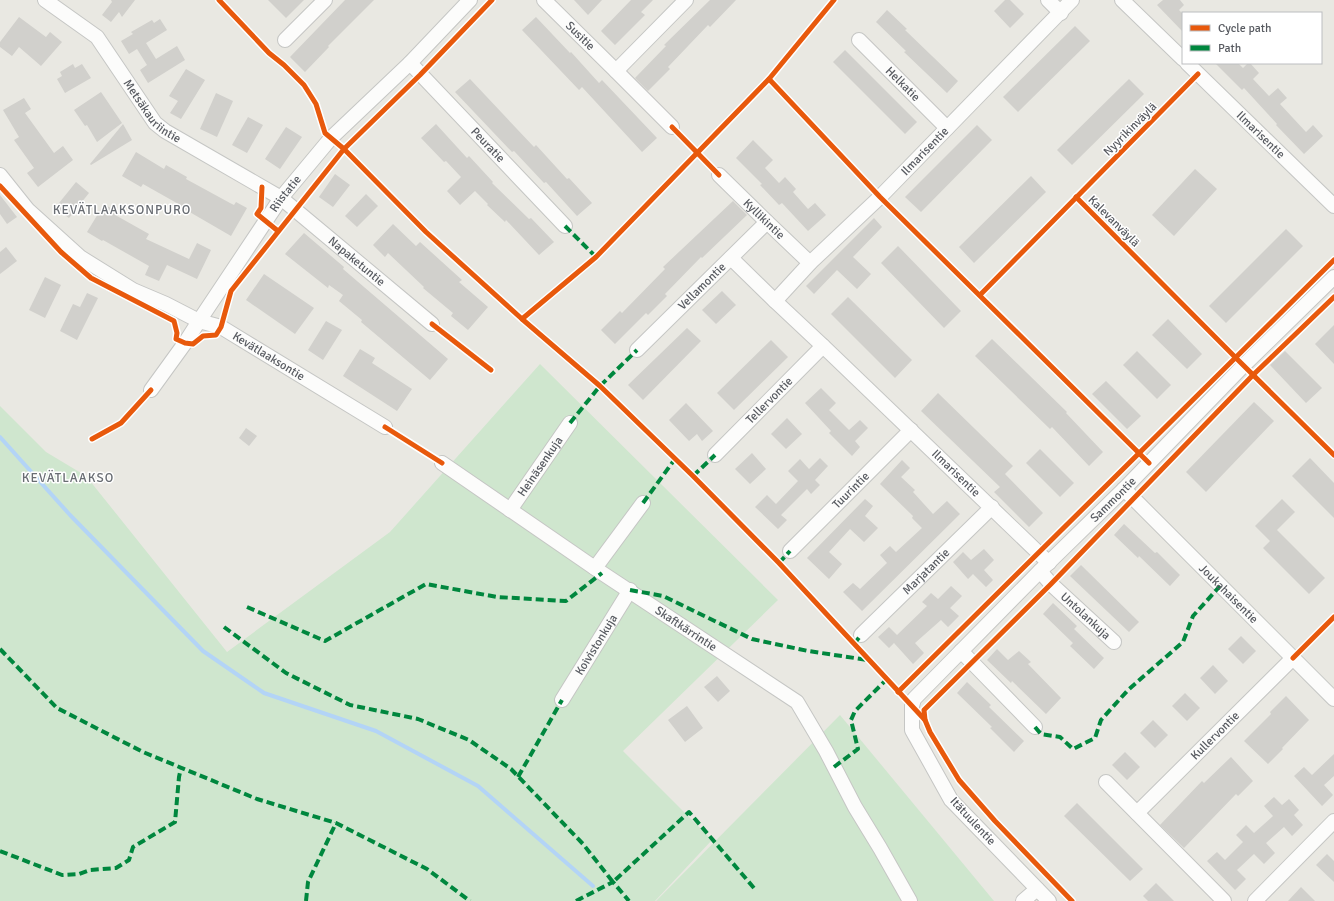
<svg xmlns="http://www.w3.org/2000/svg" width="1334" height="901" font-family="Signika,sans-serif">
<rect width="100%" height="100%" fill="#e9e8e2"/>
<!-- green -->
<g fill="#cfe6ce">
<polygon points="540,364 778,600 623,751 712,840 655,901 0,901 0,406 46,452 86,476 227,652 390,532"/>
<polygon points="840,715 994,901 656,901"/>
</g>
<g fill="none" stroke-linecap="round" stroke-linejoin="round">
<!-- stream -->
<polyline stroke="#b3d4f6" stroke-width="4" points="0,437 70,515 203,651 264,693 376,731 478,786 593,886"/>
</g>
<!-- building -->
<g fill="#d1d0cc">
<polygon points="111,0 135,0 122,17 119,12 111,22 102,15 112,2"/>
<polygon points="268,0 304,0 286,18"/>
<polygon points="345,0 374,0 328,46 329,47 305,72 290,57"/>
<polygon points="574,0 602,0 588,15"/>
<polygon points="631,0 653,0 641,12 645,15 615,45 601,31"/>
<polygon points="710,0 736,0 710,27 708,25 668,67 670,69 648,91 635,78 666,46 664,45"/>
<polygon points="1005,0 1010,0 1024,14 1010,28 994,11"/>
<polygon points="1163,0 1180,0 1184,5 1179,10 1183,14 1183,32 1157,5"/>
<polygon points="887,10 907,29 905,30 958,81 947,93 904,52 906,51 876,22"/>
<polygon points="19,17 46,37 50,32 62,42 41,66 19,47 12,56 0,47 0,42"/>
<polygon points="536,17 570,53 571,52 599,83 602,80 657,138 642,152 582,87 579,90 522,30"/>
<polygon points="160,19 167,30 146,43 156,59 177,46 185,60 148,83 140,70 147,65 137,49 129,54 121,41 133,34 131,32 152,20 154,23"/>
<polygon points="1075,26 1090,41 1018,112 1003,97"/>
<polygon points="845,50 917,122 905,134 833,62"/>
<polygon points="1215,63 1238,63 1243,68 1248,63 1250,63 1259,73 1253,79 1269,96 1278,88 1287,98 1280,104 1306,132 1313,125 1323,136 1304,154 1276,125 1277,124 1244,88 1242,90"/>
<polygon points="73,64 75,68 82,64 91,78 65,93 57,79 62,76 60,72"/>
<polygon points="186,69 205,80 181,119 170,113 178,101 169,96"/>
<polygon points="470,79 534,147 536,145 567,179 569,178 592,203 577,216 546,182 544,183 514,151 512,152 455,92"/>
<polygon points="1129,79 1144,94 1072,165 1057,150"/>
<polygon points="101,92 122,123 97,142 87,125 85,126 74,110"/>
<polygon points="216,93 233,101 217,137 200,129"/>
<polygon points="24,98 31,109 25,113 54,153 63,146 73,160 38,187 27,173 34,168 14,140 19,137 3,110"/>
<polygon points="248,117 263,125 247,153 232,145"/>
<polygon points="123,124 132,140 91,165 90,164"/>
<polygon points="436,124 467,158 469,156 493,182 492,183 529,219 531,218 554,242 539,255 506,220 505,222 487,205 488,204 475,191 460,205 447,191 461,177 446,161 444,162 421,138"/>
<polygon points="977,125 992,140 921,212 905,197"/>
<polygon points="286,127 302,137 280,169 265,159"/>
<polygon points="753,140 773,160 765,168 779,183 785,177 796,189 793,192 808,209 815,203 826,215 808,231 782,203 779,205 760,185 762,184 736,158"/>
<polygon points="136,152 164,169 166,165 187,177 186,179 230,203 234,205 236,202 247,208 231,236 181,207 182,206 143,184 141,187 122,176"/>
<polygon points="1195,169 1217,189 1174,236 1152,215"/>
<polygon points="335,174 350,185 333,207 319,197"/>
<polygon points="1031,176 1046,192 974,263 959,247"/>
<polygon points="76,182 89,193 69,218 55,208"/>
<polygon points="366,194 378,206 357,227 345,216"/>
<polygon points="0,195 17,217 7,224 0,214"/>
<polygon points="733,201 747,215 702,258 701,257 665,294 667,296 648,315 646,313 615,344 601,330 620,311 622,313 665,269 663,267"/>
<polygon points="104,204 119,213 117,216 149,234 146,239 189,259 197,243 211,250 197,279 167,265 159,281 145,275 149,266 103,240 102,241 87,232"/>
<polygon points="874,218 882,227 853,257 871,274 857,289 837,270 814,294 806,286"/>
<polygon points="393,224 416,246 420,242 462,280 459,282 488,307 468,330 451,316 453,313 423,288 424,287 388,253 385,257 373,245"/>
<polygon points="1286,229 1303,246 1226,323 1209,306"/>
<polygon points="304,233 344,267 343,269 448,359 430,380 361,322 362,320 339,301 343,295 329,285 328,288 285,254"/>
<polygon points="898,246 961,311 944,328 881,263"/>
<polygon points="6,247 17,261 0,274 0,252"/>
<polygon points="264,274 314,308 295,334 246,300"/>
<polygon points="45,277 61,285 45,318 29,310"/>
<polygon points="722,291 736,305 716,324 702,310"/>
<polygon points="87,293 98,298 77,340 60,331 73,304 80,307"/>
<polygon points="848,297 912,360 895,378 831,314"/>
<polygon points="1168,319 1202,354 1187,369 1152,335"/>
<polygon points="326,321 342,330 323,360 308,350"/>
<polygon points="1334,325 1334,364 1315,344"/>
<polygon points="687,328 701,341 643,400 628,385"/>
<polygon points="992,339 1067,412 1066,413 1103,452 1089,466 1052,427 1050,429 975,356"/>
<polygon points="771,340 788,357 734,410 717,393"/>
<polygon points="360,349 375,358 372,363 412,389 397,411 343,376"/>
<polygon points="1137,351 1171,385 1157,399 1123,365"/>
<polygon points="1285,351 1322,388 1306,403 1270,365"/>
<polygon points="1106,381 1141,416 1127,429 1092,394"/>
<polygon points="821,388 836,403 829,410 849,430 860,420 868,428 855,441 860,447 852,456 829,433 831,431 805,403"/>
<polygon points="938,393 1013,466 1005,474 1043,513 1029,527 994,492 1000,487 921,411"/>
<polygon points="1254,402 1274,421 1206,492 1186,472"/>
<polygon points="686,403 713,431 702,441 697,434 689,441 669,420"/>
<polygon points="787,418 802,434 786,449 771,434"/>
<polygon points="246,428 257,436 249,446 239,438"/>
<polygon points="1040,449 1074,483 1060,497 1026,463"/>
<polygon points="752,453 766,469 750,484 735,469"/>
<polygon points="820,458 828,466 815,480 820,485 811,494 807,489 781,515 787,520 778,529 755,507 767,495 776,504 798,481 788,471 800,459 809,469"/>
<polygon points="1310,458 1334,483 1334,518 1292,476"/>
<polygon points="902,460 910,468 901,477 915,490 913,492 933,514 947,501 960,514 862,611 843,592 853,583 860,589 887,563 880,555 890,546 896,552 922,528 912,518 913,516 880,484"/>
<polygon points="865,499 873,506 865,516 878,528 864,542 850,529 829,552 842,564 829,579 807,558"/>
<polygon points="1282,499 1295,512 1277,530 1325,578 1309,594 1263,548 1270,541 1255,526"/>
<polygon points="1124,524 1155,553 1157,552 1180,575 1170,586 1139,556 1138,558 1114,535"/>
<polygon points="984,549 994,560 984,570 993,580 986,587 973,574 968,579 953,562 963,552 971,560"/>
<polygon points="1081,565 1139,622 1129,632 1070,576"/>
<polygon points="951,586 962,596 950,608 959,616 948,627 941,620 915,643 924,653 913,664 894,643 889,648 878,637 889,627 897,635 927,606 922,602 931,593 938,599"/>
<polygon points="1053,603 1077,626 1074,629 1104,658 1094,669 1070,646 1073,643 1043,614"/>
<polygon points="1241,636 1256,651 1243,664 1228,649"/>
<polygon points="997,649 1008,660 1019,651 1031,662 1028,664 1061,698 1046,714 1012,681 1011,683 987,660"/>
<polygon points="1213,665 1228,681 1215,694 1200,678"/>
<polygon points="717,676 730,691 718,702 704,687"/>
<polygon points="967,682 991,705 989,707 1024,741 1014,752 990,728 992,727 957,693"/>
<polygon points="1185,693 1200,708 1187,721 1172,706"/>
<polygon points="1286,696 1309,720 1282,748 1283,749 1268,764 1244,741 1271,714 1270,712"/>
<polygon points="687,706 703,728 685,742 668,720"/>
<polygon points="1153,720 1168,735 1155,748 1140,733"/>
<polygon points="1125,752 1140,767 1127,780 1112,765"/>
<polygon points="1334,754 1334,776 1324,785 1333,795 1322,806 1294,776 1304,767 1312,775"/>
<polygon points="1231,757 1253,781 1238,796 1236,794 1184,848 1160,825 1202,781 1204,783"/>
<polygon points="1274,797 1282,805 1289,799 1299,810 1294,815 1303,825 1292,836 1284,827 1266,843 1275,853 1264,864 1254,854 1237,870 1246,879 1235,890 1207,861 1217,852 1225,860 1243,842 1236,835 1246,825 1254,833 1273,816 1264,806"/>
<polygon points="1077,803 1143,869 1130,881 1064,816"/>
<polygon points="1327,854 1334,861 1334,882 1316,865"/>
<polygon points="1156,883 1174,901 1148,901 1143,896"/>
<polygon points="1301,887 1315,901 1288,901"/>
</g>
<g fill="none" stroke-linecap="round" stroke-linejoin="round">
<!-- street casing -->
<g stroke="#c5c6c4" stroke-width="16">
<g id="street">
<path id="s1" d="M45,0L97,37L155,123L165,131L281,198L432,324"/>
<path id="s2" d="M544,0L616,71L686,0"/>
<polyline points="1048,0 1061,13"/>
<polyline points="1122,0 1183,59"/>
<polyline points="285,40 325,0"/>
<path id="s3" d="M859,40L947,128"/>
<path id="s4" d="M410,63L565,226"/>
<path id="s5" d="M1187,63L1334,206"/>
<polyline points="616,71 672,127"/>
<path id="s6" d="M0,175L28,210L80,257L133,290L166,304L199,321L221,327L385,427"/>
<path id="s7" d="M719,175L767,222L810,263"/>
<polyline points="731,258 775,301"/>
<path id="s8" d="M637,350L767,222"/>
<path id="s9" d="M151,390L185,343L199,321L281,198L331,138L410,63L470,0"/>
<path id="s10" d="M715,455L823,346"/>
<path id="s11" d="M442,463L602,573L797,702L826,751L855,807L880,848L910,901"/>
<path id="s12" d="M1124,489L1334,699"/>
<path id="s13" d="M510,510L570,423"/>
<path id="s14" d="M790,551L911,430"/>
<path id="s15" d="M1049,563L823,346L775,301L810,263L880,197L1072,0"/>
<polyline points="595,568 643,503"/>
<path id="s16" d="M1040,571L1051,584L1114,642"/>
<path id="s17" d="M861,635L992,507"/>
<polyline points="961,651 1035,727"/>
<path id="s18" d="M562,700L630,590"/>
<polyline points="1106,782 1224,901"/>
<path id="s19" d="M1137,813L1293,658"/>
<polyline points="1023,901 1037,889"/>
<path id="s20" d="M1049,901L951,800L912,730V706L914,699L1040,571L1124,489L1243,366L1334,277"/>
<polyline points="1255,901 1334,821"/>
</g>
</g>
<!-- street -->
<use href="#street" stroke="#fcfcfb" stroke-width="14"/>
<!-- quiet -->
<g stroke="#00873e" stroke-width="4" stroke-dasharray="8 4" stroke-linecap="butt">
<polyline points="565,226 596,257"/>
<polyline points="570,423 600,386 637,350"/>
<polyline points="693,476 715,455"/>
<polyline points="643,503 675,459"/>
<polyline points="779,563 790,551"/>
<polyline points="630,590 663,596 752,639 808,651 868,660"/>
<polyline points="247,607 325,641 426,584 497,597 566,601 602,573"/>
<polyline points="224,627 286,673 350,705 418,719 469,740 511,769 583,844 613,882 689,812 754,888"/>
<polyline points="854,644 861,635"/>
<polyline points="0,649 57,708 143,752 257,799 336,823 427,869 470,901"/>
<polyline points="1035,727 1041,734 1060,737 1073,749 1095,738 1101,720 1128,690 1183,642 1193,616 1220,586"/>
<polyline points="834,767 858,749 851,720 855,711 887,679"/>
<polyline points="518,777 562,700"/>
<polyline points="0,851 62,875 79,874 90,870 116,868 129,860 133,847 175,822 179,777 181,768"/>
<polyline points="306,901 308,882 336,823"/>
<polyline points="576,901 613,882 629,901"/>
</g>
<!-- cycleway casing -->
<g stroke="#fff" stroke-width="8">
<g id="cycleway">
<polyline points="219,0 269,53 284,65 304,85 316,104 325,133 344,149 426,232 522,319 600,386 693,476 779,563 925,720"/>
<polyline points="769,79 880,197 1149,463"/>
<polyline points="672,127 719,175"/>
<polyline points="0,186 61,252 91,278 174,321 177,333 176,339 185,343 193,344 203,336 216,335 221,327 231,291 344,149 420,75 492,0"/>
<polyline points="262,187 261,208 257,214 278,231"/>
<polyline points="1076,197 1236,358 1334,455"/>
<polyline points="980,295 1198,74"/>
<polyline points="522,319 596,257 769,79 834,0"/>
<polyline points="432,324 491,370"/>
<polyline points="385,427 442,463"/>
<polyline points="92,439 121,423 151,390"/>
<polyline points="1293,658 1334,617"/>
<polyline points="898,692 1334,260"/>
<polyline points="1072,901 995,821 959,780 930,732 925,720 924,710 1051,584 1253,375 1334,297"/>
</g>
</g>
<!-- cycleway -->
<use href="#cycleway" stroke="#e8590c" stroke-width="5"/>
</g>
<g text-anchor="middle" stroke-width="3" stroke-linejoin="round" paint-order="stroke">
<!-- street labels -->
<g font-size="12" fill="#585b61" stroke="#fff">
<text dy="4" stroke="none"><textPath href="#s2" startOffset="51">Susitie</textPath></text>
<text dy="4" stroke="none"><textPath href="#s3" startOffset="62">Helkatie</textPath></text>
<text dy="4" stroke="none"><textPath href="#s1" startOffset="157">Metsäkauriintie</textPath></text>
<text transform="translate(1130 129) rotate(-45)" y="4">Nyyrikinväylä</text>
<text dy="4" stroke="none"><textPath href="#s5" startOffset="103">Ilmarisentie</textPath></text>
<text dy="4" stroke="none"><textPath href="#s4" startOffset="113">Peuratie</textPath></text>
<text dy="4" stroke="none"><textPath href="#s15" startOffset="591">Ilmarisentie</textPath></text>
<text dy="4" stroke="none"><textPath href="#s9" startOffset="238">Riistatie</textPath></text>
<text dy="4" stroke="none"><textPath href="#s7" startOffset="63">Kyllikintie</textPath></text>
<text transform="translate(1114 221) rotate(45)" y="4">Kalevanväylä</text>
<text dy="4" stroke="none"><textPath href="#s1" startOffset="413">Napaketuntie</textPath></text>
<text dy="4" stroke="none"><textPath href="#s8" startOffset="91">Vellamontie</textPath></text>
<text dy="4" stroke="none"><textPath href="#s6" startOffset="329">Kevätlaaksontie</textPath></text>
<text dy="4" stroke="none"><textPath href="#s10" startOffset="77">Tellervontie</textPath></text>
<text dy="4" stroke="none"><textPath href="#s13" startOffset="53">Heinäsenkuja</textPath></text>
<text transform="translate(956 473) rotate(44)" y="4">Ilmarisentie</text>
<text dy="4" stroke="none"><textPath href="#s14" startOffset="86">Tuurintie</textPath></text>
<text dy="4" stroke="none"><textPath href="#s20" startOffset="534">Sammontie</textPath></text>
<text dy="4" stroke="none"><textPath href="#s17" startOffset="91">Marjatantie</textPath></text>
<text dy="4" stroke="none"><textPath href="#s12" startOffset="148">Joukahaisentie</textPath></text>
<text dy="4" stroke="none"><textPath href="#s16" startOffset="64">Untolankuja</textPath></text>
<text dy="4" stroke="none"><textPath href="#s11" startOffset="295">Skaftkärrintie</textPath></text>
<text dy="4" stroke="none"><textPath href="#s18" startOffset="65">Koivistonkuja</textPath></text>
<text dy="4" stroke="none"><textPath href="#s19" startOffset="110">Kullervontie</textPath></text>
<text transform="translate(973 821) rotate(47)" y="4">Itätuulentie</text>
</g>
<!-- neighbourhood labels -->
<g font-size="13" letter-spacing="1" fill="#696d73" stroke="#fff">
<text x="122" y="214">KEVÄTLAAKSONPURO</text>
<text x="68" y="482">KEVÄTLAAKSO</text>
</g>
</g>
<!-- legend -->
<rect x="1182" y="12" width="140" height="52" fill="#ffffff" stroke="#bcbdc0"/>
<rect x="1190" y="25" width="20" height="6" fill="#e8590c" stroke="#bcbdc0"/>
<text x="1218" y="32" font-size="12" fill="#585b61">Cycle path</text>
<rect x="1190" y="45" width="20" height="6" fill="#00873e" stroke="#bcbdc0"/>
<text x="1218" y="52" font-size="12" fill="#585b61">Path</text>
</svg>
